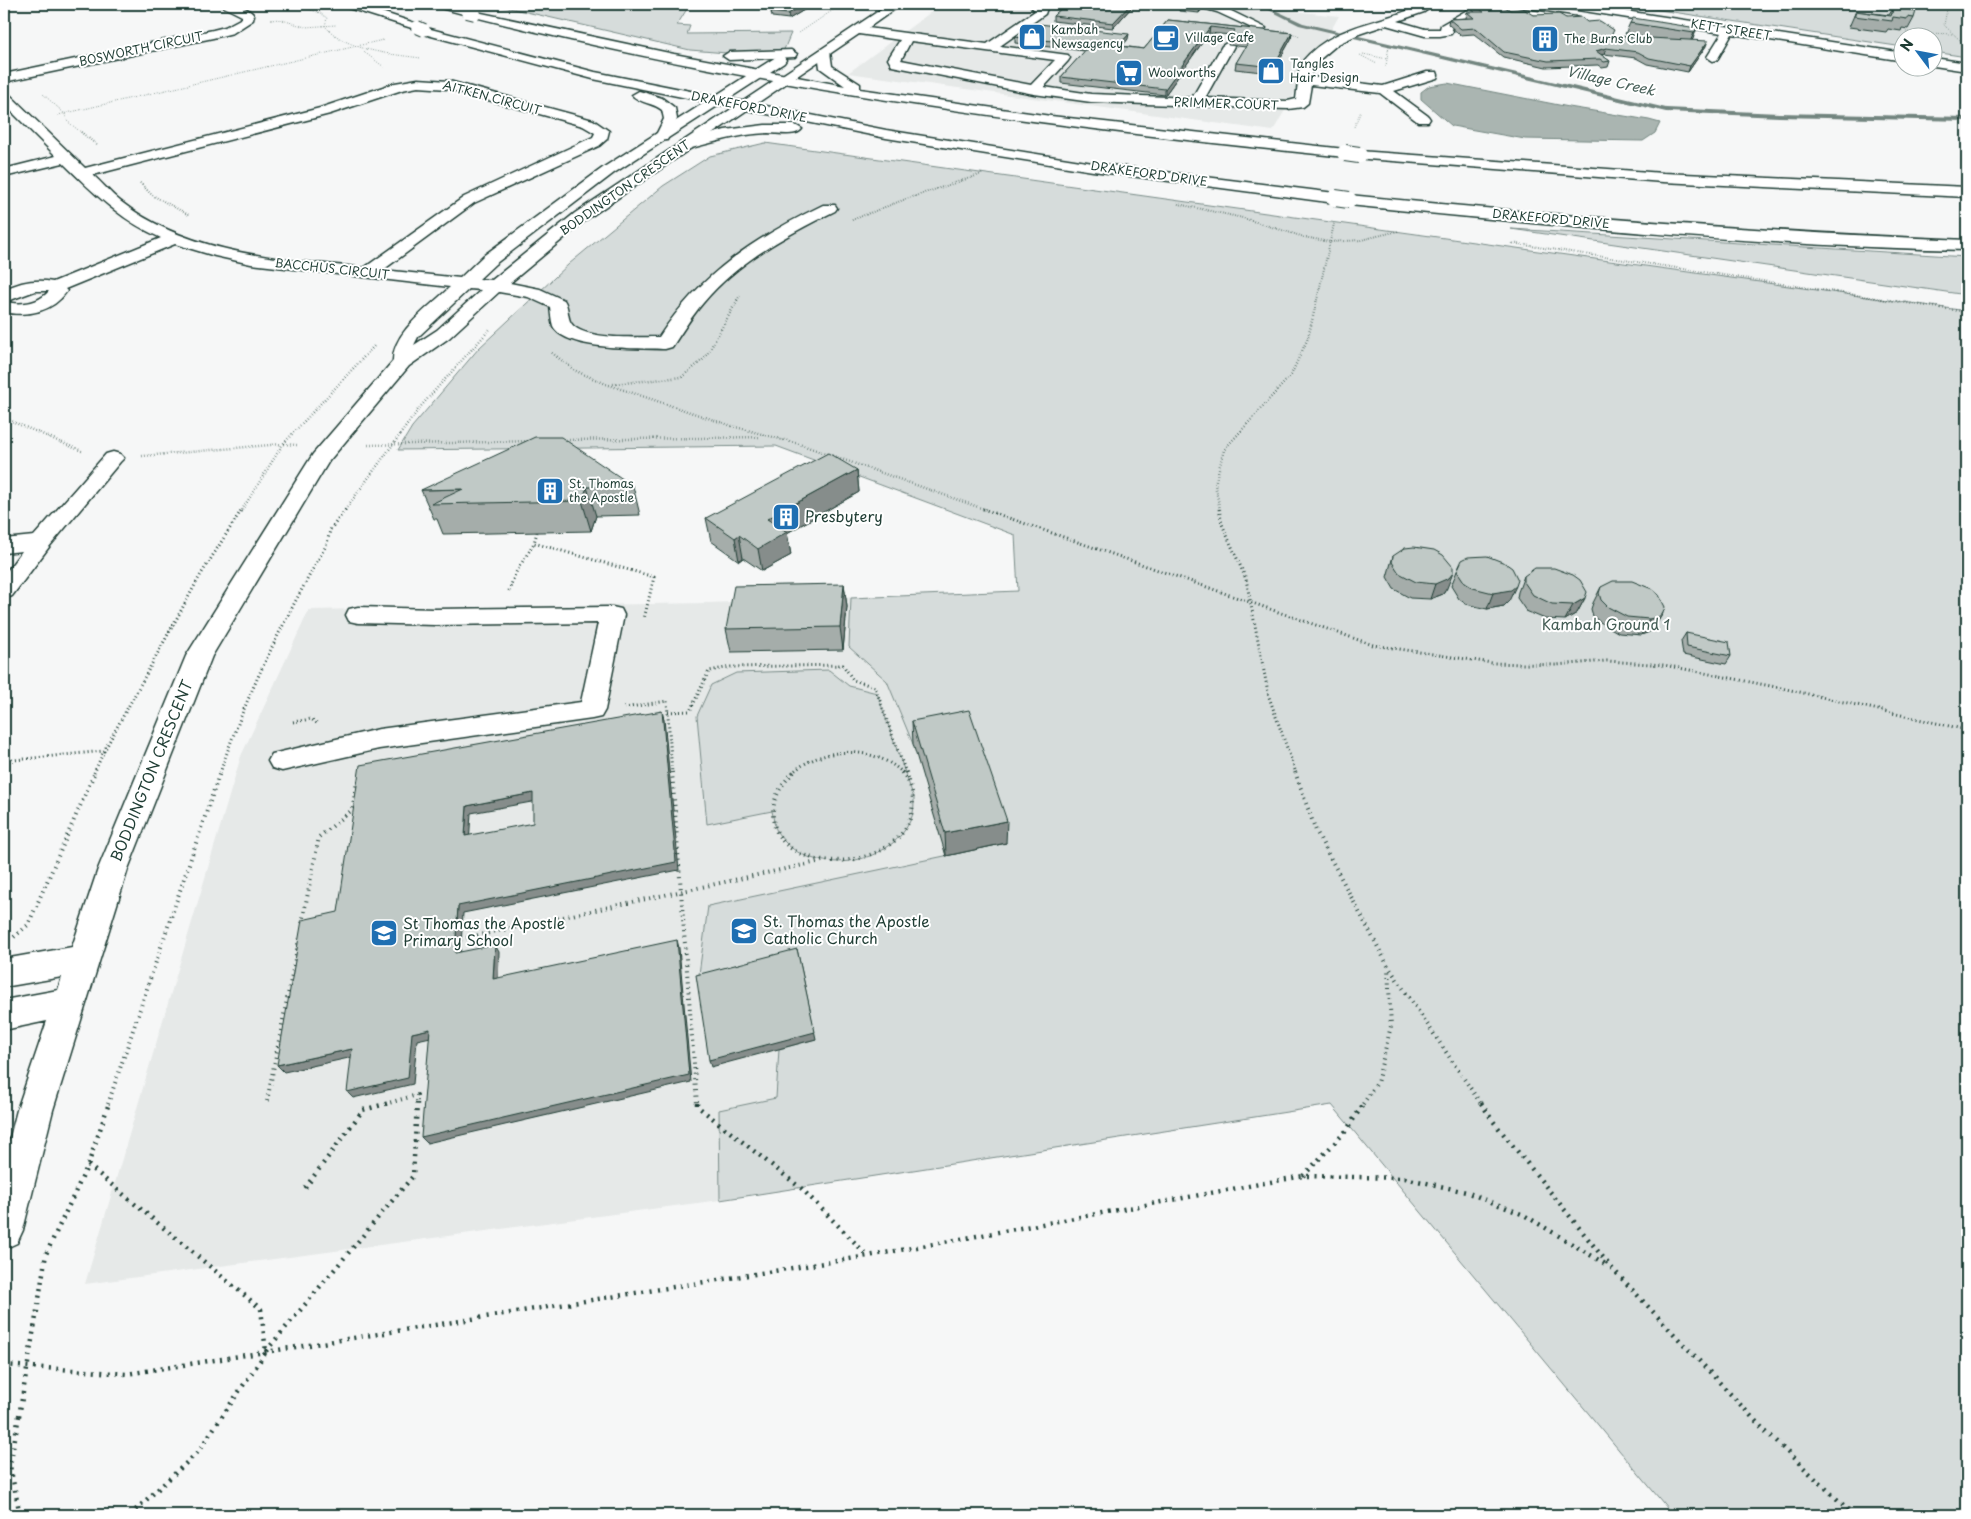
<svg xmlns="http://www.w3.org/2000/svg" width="1971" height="1519" font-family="'Playpen Sans',sans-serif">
<rect width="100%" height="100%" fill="#f6f7f7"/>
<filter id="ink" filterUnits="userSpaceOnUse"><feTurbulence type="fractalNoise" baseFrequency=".02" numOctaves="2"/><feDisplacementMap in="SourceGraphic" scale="10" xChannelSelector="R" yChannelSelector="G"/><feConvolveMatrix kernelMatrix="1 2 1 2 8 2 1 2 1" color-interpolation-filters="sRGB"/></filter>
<g filter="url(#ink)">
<!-- built -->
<g fill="#e6e9e8">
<polygon points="942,4 1228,4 1339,16 1273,131 848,73"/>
<polygon points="1018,591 1332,1105 720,1200 85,1284 241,756 309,610 707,603"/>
</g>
<!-- green -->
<g fill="#d6dcdb" stroke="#7a8c88">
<polygon points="492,4 690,4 677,25 690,26 687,34 791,33 783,52 739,54 690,50"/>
<polygon points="1620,4 1967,4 1967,57 1934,52 1934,38 1904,38 1903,47"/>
<polygon points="765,143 1967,311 1967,1515 1673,1515 1332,1105 720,1200 719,1110 776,1098 779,1049 816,1039 698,982 708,906 1006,843 970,733 913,744 887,681 849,647 851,598 1018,591 1015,535 776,446 398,450 412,427 479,348 569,264 663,186 710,156"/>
<polygon points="1511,229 1967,257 1967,295"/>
<path d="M829,670L849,686L877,693L914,798C914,806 914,814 910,821C890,866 810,878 780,836C774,829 774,820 772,811L707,824L697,716L711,685L736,673Z"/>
</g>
<!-- water -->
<polygon fill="#aab5b1" stroke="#72857f" points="1447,83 1569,107 1649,120 1660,123 1655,133 1643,141 1525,139 1452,126 1421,99 1421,92 1429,86"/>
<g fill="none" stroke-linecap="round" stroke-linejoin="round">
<!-- stream -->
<polygon fill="#72857f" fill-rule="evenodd" points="1257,4 1262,4 1303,23 1666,108 1779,113 1967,117 1967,121 1779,117 1666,112 1299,25"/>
<!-- minor casing -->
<g stroke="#1f3d34" stroke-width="3">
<g id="minor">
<path d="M221,4C234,4 245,5 254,15L253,20L233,33L213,38L4,82V74L213,30L225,27L242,18V16L222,6Z"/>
<path d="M889,4H902L868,28L987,44L1035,11L1029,4H1042L1047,8L1045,14L1000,46L1068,55L1070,58L1068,61L1044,87L1091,94L1192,98L1222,46L1228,42L1234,46L1205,98L1288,101L1296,99L1298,82L1297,80C1300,74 1298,67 1302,62C1326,32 1363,25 1398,14C1411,10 1421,3 1435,4L1424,12L1398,21L1425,29H1440L1441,25L1469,9L1510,7L1576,17L1582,20L1576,23L1510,13L1472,15L1451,28L1453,31L1451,34L1440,36H1425L1386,25L1359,34L1338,44L1312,66L1311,77L1383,86L1427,72H1437L1438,75L1437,78L1394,91L1428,116L1430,119L1428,122H1418L1380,93L1311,85L1308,103L1303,107L1288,109L1091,102L1034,94L892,66L888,59L900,40L859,34L587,219L510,283L540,289L564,300C569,307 567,317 571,323C583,341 639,337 659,337C702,272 755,238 823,205H835L837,208L835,211C787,235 738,261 703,303C691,317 682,332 672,347L665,349C641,348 565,351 553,326C551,320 551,313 550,307L528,297L499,292L449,338L409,366L329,461L212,656L128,869L53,1110L23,1230L17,1243L4,1249V1161L17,1110L47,1021L4,1030V1000L58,990L62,977L4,987V959L72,947L98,869L186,656L313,454L393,361C392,332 431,306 450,287L251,264L215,256L175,244L65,289L67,291C53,312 27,317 4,312V290C19,282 36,279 53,282L161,238C119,219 95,194 63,163L4,177V169L56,156L4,104V93L9,94L85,168L320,108L395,83L418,79L449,81L593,120L609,131L607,139L599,146L474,203L383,270L460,278L483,256L604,167L776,57H784L786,60L784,63L614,173L495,264L479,279L492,280L575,213ZM911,41L1055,60L1031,85L901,60ZM418,87L448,89L583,126L595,133L593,137L464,197L364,268C281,259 189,255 120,201C110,193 102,183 93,175L330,114L402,90ZM469,289L481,290L437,330L414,345L418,337ZM35,291H49C38,304 21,305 5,302Z"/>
<polygon points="1194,4 1211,4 1225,8 1266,28 1264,30 1256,30 1217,12 1196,6"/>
<polygon points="1553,4 1579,4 1904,53 1904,61 1732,34 1717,60 1713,61 1707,57 1722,33 1559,7"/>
<polygon points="1934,58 1967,63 1967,71 1934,66"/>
<polygon points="113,452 120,454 124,458 120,462 49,547 12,596 4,599 4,575 22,551 4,553 4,539 34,536 106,454"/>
<polygon points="358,607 435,609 612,607 621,609 624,615 605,710 601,717 592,719 379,749 282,771 272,768 268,761 272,754 379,729 581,702 598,623 435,625 358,623 349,621 346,615 349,609"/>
</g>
</g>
<!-- highway casing -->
<g stroke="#1f3d34" stroke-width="3">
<g id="highway">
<path d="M340,4H357L421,25L423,27L595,72L886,130L1093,163L1335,193L1340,195L1343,198L1349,195C1555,216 1760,232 1967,240V250C1761,246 1554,226 1349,205L1344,203L1341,200L1335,203L1093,171L886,138L593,79L420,33L418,30L342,6Z"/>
<path d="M431,4H449L472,11L674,54L845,86L820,68L818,52L824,48L830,52L832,66L860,84V89L1051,116L1345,149L1350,150L1352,153L1350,156L1345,157C1039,126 730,86 433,6Z"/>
<polygon points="791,50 797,54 795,57 729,60 723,56 729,52"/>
<path d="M639,91L662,98L675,108L677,119L667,140H657L655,137L664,119L662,110C654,103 639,103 632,95Z"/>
<path d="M765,125H795L802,129C796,137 778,133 768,133C739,134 712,143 684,150L679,149L677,146L679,143L725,130Z"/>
<polygon points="1359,151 1663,173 1967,187 1967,197 1663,182 1354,158 1352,155 1354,152"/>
</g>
</g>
<!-- path-far5 -->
<g stroke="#1f3d34" stroke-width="1" stroke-dasharray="0.5 2" stroke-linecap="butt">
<path d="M295,4L320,13L327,18L325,26C347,51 390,54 421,58"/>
<polyline points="1948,4 1944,25 1962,42"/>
<polyline points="271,20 279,19 305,27 336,25"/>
<polyline points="1282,30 1300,36"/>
<polyline points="1906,32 1952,34"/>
<polyline points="799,33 842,4"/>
<polyline points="367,50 364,52 384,67"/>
<polyline points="1363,54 1387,59"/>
<polyline points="1360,55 1377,64"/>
<polyline points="1386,66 1389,45"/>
<polyline points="1242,70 1280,73"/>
<polyline points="43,94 65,114 67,121 82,133"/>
<polyline points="58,115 383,40"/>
<polyline points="1354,127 1361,111"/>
</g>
<!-- path-far4 -->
<g stroke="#1f3d34" stroke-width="2" stroke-dasharray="0.5 2" stroke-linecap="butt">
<polyline points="81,132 98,146"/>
<polyline points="140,183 152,195 189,215"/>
<polyline points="1178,204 1243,218 1304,237 1330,242 1361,240 1398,231"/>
<polyline points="852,220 903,200 982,174"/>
<polyline points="1511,243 1889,300"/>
<polyline points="737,300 741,294"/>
<polyline points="1317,300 1334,224"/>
</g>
<!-- path-far3 -->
<g stroke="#1f3d34" stroke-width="2.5" stroke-dasharray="0.5 2.5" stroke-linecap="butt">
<polyline points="1881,299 1967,312"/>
<polyline points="552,353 576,371 606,384 732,426 799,444 987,510"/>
<polyline points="613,384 682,377 705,358 738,299"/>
<polyline points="4,418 84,452"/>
<polyline points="563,440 761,437"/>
<polyline points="297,445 283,444 375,345"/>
<polyline points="368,445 531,441"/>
<polyline points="142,456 282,444"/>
<polyline points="242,510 283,444"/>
<polyline points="345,510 421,406 491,328"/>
<polyline points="1220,510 1215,484 1224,450 1291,375 1308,338 1317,299"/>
</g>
<!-- path-far2 -->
<g stroke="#1f3d34" stroke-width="3" stroke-dasharray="1 3" stroke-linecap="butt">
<polyline points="983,509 1373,645 1492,663 1555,665 1607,661 1664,665 1786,689 1967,730"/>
<polyline points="1219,509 1222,524 1246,579 1269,697 1296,773"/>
<polyline points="537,532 534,543 654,577 644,619"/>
<polyline points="509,591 515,574 534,543"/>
<polyline points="624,708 667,701 672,773"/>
<polyline points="668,712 690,711 709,671 731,667 843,665 853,680 875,687 906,773"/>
<polyline points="293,722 311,719 318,724"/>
<polyline points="4,761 104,751 200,576 242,509"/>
<polyline points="94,773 104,751"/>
<path d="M220,773C247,692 285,618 327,544L330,530L346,509"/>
<path d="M792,773C822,746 874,745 903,773"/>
</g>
<!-- path-far1 -->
<g stroke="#1f3d34" stroke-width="4" stroke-dasharray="1 4.5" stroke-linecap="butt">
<polyline points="672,772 697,1104"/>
<path d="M794,772C782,783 774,796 773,812C770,876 894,877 911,815C915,800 913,783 901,772"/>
<polyline points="906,772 909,781"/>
<polyline points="1295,772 1316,831 1388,966 1481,1104"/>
<polyline points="302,923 319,837 352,810 357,782"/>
<polyline points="14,937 28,925 95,772"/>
<polyline points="461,939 822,861"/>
<polyline points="267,1101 299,939"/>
<polyline points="108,1104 220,772"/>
<polyline points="385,1104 417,1095 417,1104"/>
<polyline points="1363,1104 1377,1083 1391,1026 1388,968"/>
</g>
<!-- path -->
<g stroke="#1f3d34" stroke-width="4.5" stroke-dasharray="2 5.5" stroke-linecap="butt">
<polyline points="697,1103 697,1106 802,1189 868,1256"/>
<polyline points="1481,1103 1493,1121 1610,1266 1768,1434 1854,1515"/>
<polyline points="88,1165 261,1309 266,1352 197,1453 130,1515"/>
<polyline points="1303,1176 1346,1131 1364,1103"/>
<polyline points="305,1188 363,1110 389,1103"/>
<polyline points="38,1305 46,1254 88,1165 109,1103"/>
<polyline points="266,1351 413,1176 417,1103"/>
<polyline points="4,1365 127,1374 868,1256 1303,1176 1405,1178 1466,1192 1524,1215 1607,1265"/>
<polyline points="19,1416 10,1466 20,1515"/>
</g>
<!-- minor -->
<use href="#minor" fill="#fff" fill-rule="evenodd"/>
<!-- highway -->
<use href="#highway" fill="#fff" fill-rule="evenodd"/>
<!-- highway-bridge-far1 casing -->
<g stroke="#1f3d34" stroke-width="14" stroke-linecap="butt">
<g id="highway-bridge-far1">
<polyline points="467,12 475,14"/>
<polyline points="417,27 424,30"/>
</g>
</g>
<!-- highway-bridge casing -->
<g stroke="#1f3d34" stroke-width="18" stroke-linecap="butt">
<g id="highway-bridge">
<polyline points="1345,153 1359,155"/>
<polyline points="1335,198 1349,200"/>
</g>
</g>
<!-- path-bridge -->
<polyline stroke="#1f3d34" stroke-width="4.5" stroke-dasharray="2 5.5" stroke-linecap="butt" points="19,1416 38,1305"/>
<!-- highway-bridge-far1 -->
<use href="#highway-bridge-far1" stroke="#fff" stroke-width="12"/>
<!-- highway-bridge -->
<use href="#highway-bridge" stroke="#fff" stroke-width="16"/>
</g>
<!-- wall -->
<g fill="#a5adaa" stroke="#1f3d34">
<polygon points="814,4 789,19 772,17 771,12"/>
<polygon points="1066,4 1132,4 1131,8 1113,28 1053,21 1053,16"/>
<polygon points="1467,4 1500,4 1510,10 1533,15 1566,18 1612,36 1651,38 1625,34 1630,23 1697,28 1692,40 1706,46 1688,72 1647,64 1636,58 1604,54 1601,55 1610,61 1608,67 1602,68 1598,65 1546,67 1503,57 1474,34 1460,35 1448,24 1449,19 1466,18 1467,12 1475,12 1466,5"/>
<polygon points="1180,5 1203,7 1199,13 1179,11"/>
<polygon points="1894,7 1914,18 1908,29 1902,28 1901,31 1888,29 1886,32 1849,27 1856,11 1889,15"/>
<polygon points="1168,20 1292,33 1291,39 1272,73 1235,69 1236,63 1246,47 1228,45 1229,39 1231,35 1209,33 1165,95 1061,83 1061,77 1085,51 1015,43 1015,37 1128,39 1122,46 1144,49"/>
<polygon points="857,470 859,492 787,533 791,555 762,571 743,558 739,561 711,541 706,518"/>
<polygon points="633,486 640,515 596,516 591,531 443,534 437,519 434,519 421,490"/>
<polygon points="1393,556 1447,588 1443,594 1430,599 1410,598 1394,589 1387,577"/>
<polygon points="1457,571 1509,601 1504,606 1487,609 1466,604 1459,599 1451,586"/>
<polygon points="1524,576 1585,598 1577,613 1565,620 1545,619 1526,611 1517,598 1518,592"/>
<polygon points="844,584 847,607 843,650 731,652 726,629"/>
<polygon points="1601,587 1663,613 1654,628 1649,632 1641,635 1619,633 1600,622 1593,616 1591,609 1593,603"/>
<polygon points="1686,633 1731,656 1726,664 1683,655 1681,641"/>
<polygon points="912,721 1006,843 946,856 913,744"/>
</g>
<!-- shaded-wall -->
<g fill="#868d8b" stroke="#1f3d34">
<polygon points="805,4 814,4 789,19 788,14"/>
<polygon points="1131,4 1132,4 1131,8 1113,28 1113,23"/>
<polygon points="1202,4 1204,4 1203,7 1199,13 1200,8"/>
<polygon points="1210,27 1209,33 1165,95 1165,89"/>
<polygon points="1697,28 1693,39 1689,44 1694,33"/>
<polygon points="1292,33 1291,39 1272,73 1273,67"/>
<polygon points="1129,34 1128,39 1118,51 1118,46"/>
<polygon points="1708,41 1706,46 1688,72 1690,66"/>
<polygon points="1606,48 1604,54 1594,57 1596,51"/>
<polygon points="857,470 859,492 787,533 791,555 762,571 758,549 767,519"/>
<polygon points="587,487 596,516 591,531 582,501"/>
<polygon points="739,535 743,558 739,561 735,538"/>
<polygon points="1453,573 1447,588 1443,594 1430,599 1435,584"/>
<polygon points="844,584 847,607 843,650 840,627"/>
<polygon points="1516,586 1509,601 1504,606 1487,609 1493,593"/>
<polygon points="1585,598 1577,613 1565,620 1573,605"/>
<polygon points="1663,613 1654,628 1649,632 1641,635 1649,619"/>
<polygon points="662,711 664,719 679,870 463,913 460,961 455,953 458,906"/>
<polygon points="533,793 537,801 471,813 469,844 465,836 467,806"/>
<polygon points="1007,821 1006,843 946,856 945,833"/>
<polygon points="677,940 679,948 691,1082 427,1143 421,1137"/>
<polygon points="495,945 499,952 498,986 493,979"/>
<polygon points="797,949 816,1039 711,1067 709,1060"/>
<polygon points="430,1029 435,1036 417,1040 413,1084 353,1098 347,1092 412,1033"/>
<polygon points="352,1049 358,1056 284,1072 277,1065"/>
</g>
<!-- building -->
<g fill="#c0c9c6" stroke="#1f3d34" fill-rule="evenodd">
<polygon points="785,4 805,4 788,14 771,12"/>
<polygon points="1066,4 1131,4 1113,23 1053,16"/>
<polygon points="1181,4 1202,4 1200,8 1180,5"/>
<polygon points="1473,4 1500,4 1510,10 1525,10 1533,15 1559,14 1566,18 1581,17 1587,22 1600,21 1614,30 1611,36 1708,41 1690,66 1649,58 1638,52 1606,48 1596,51 1610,61 1604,62 1600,59 1548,61 1504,52 1476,28 1461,29 1449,19 1474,18 1467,12 1484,12"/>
<polygon points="1894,7 1916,11 1914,18 1907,17 1907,19 1893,17 1892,21 1854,16 1856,11 1891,16"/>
<polygon points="1633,18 1697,28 1694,33 1630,23"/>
<polygon points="1168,20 1292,33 1273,67 1236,63 1249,41 1229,39 1235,30 1210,27 1165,89 1061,77 1090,45 1015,37 1030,23 1129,34 1118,46 1144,49"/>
<polygon points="535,437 561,437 633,486 587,487 582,501 431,504 463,489 421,490"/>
<polygon points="828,453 857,470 767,519 787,532 758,549 739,535 735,538 706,518"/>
<polygon points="1414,547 1434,550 1443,555 1453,567 1453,573 1449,578 1435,584 1416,582 1399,573 1392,562 1393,556 1405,548"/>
<polygon points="1487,556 1505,563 1512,568 1518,580 1516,586 1511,590 1493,593 1473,588 1465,583 1457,571 1462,560 1468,557"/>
<polygon points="1535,568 1554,568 1573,575 1580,580 1587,592 1585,598 1573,605 1552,604 1533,595 1524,582 1524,576"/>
<polygon points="1613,581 1632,581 1652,589 1659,595 1665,607 1663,613 1658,617 1649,619 1627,617 1608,607 1601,600 1599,593 1601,587"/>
<polygon points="844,584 840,627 726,629 734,586"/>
<polygon points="1686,633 1729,642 1731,656 1687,647"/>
<polygon points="969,710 1007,821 945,833 912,721"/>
<path d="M662,711L676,862L458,906L455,953L495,945L493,979L677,940L689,1075L421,1137L430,1029L412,1033L408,1078L347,1092L352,1049L277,1065L302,920L338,912L360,765ZM533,793V823L465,836L467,806Z"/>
<polygon points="797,949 815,1032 709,1060 696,975"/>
</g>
</g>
<!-- icons -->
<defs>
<g id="shop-square" transform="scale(1.4375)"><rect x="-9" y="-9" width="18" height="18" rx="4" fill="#1f6fb2" stroke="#fff"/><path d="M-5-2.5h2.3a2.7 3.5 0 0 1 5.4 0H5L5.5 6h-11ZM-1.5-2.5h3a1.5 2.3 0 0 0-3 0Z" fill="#fff"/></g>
<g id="cafe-square" transform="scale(1.4375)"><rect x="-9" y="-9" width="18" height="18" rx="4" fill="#1f6fb2" stroke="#fff"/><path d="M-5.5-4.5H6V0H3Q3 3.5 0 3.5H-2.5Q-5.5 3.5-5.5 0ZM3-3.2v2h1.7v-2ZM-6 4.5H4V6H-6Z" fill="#fff"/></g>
<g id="building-square" transform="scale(1.4375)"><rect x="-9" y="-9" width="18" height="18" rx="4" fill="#1f6fb2" stroke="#fff"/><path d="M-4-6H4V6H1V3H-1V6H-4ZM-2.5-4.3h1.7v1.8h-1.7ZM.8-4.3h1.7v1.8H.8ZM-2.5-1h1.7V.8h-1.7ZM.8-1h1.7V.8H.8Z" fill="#fff"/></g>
<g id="supermarket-square" transform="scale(1.4375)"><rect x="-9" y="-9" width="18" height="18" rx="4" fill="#1f6fb2" stroke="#fff"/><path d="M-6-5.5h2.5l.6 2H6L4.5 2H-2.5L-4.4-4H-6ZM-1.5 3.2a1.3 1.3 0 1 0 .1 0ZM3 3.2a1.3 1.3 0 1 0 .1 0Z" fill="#fff"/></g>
<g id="school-square" transform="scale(1.4375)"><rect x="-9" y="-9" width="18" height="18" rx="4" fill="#1f6fb2" stroke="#fff"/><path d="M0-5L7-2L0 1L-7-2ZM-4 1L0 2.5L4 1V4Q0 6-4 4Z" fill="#fff"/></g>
</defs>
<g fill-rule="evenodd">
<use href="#shop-square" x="1032" y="37"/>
<use href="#cafe-square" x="1166" y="38"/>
<use href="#building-square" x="1545" y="39"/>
<use href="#shop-square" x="1271" y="71"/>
<use href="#supermarket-square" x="1129" y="73"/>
<use href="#building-square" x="550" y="491"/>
<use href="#building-square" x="786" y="517"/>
<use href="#school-square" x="744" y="931"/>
<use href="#school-square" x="384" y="933"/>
</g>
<g text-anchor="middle" stroke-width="4" stroke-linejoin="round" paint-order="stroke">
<!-- far-poi labels -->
<g font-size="12" fill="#1f3d34" stroke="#fff" text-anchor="start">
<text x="1051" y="34">Kambah<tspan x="1051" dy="14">Newsagency</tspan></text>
<text x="1185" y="42">Village Cafe</text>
<text x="1564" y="43">The Burns Club</text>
<text x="1290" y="68">Tangles<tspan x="1290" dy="14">Hair Design</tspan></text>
<text x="1148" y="77">Woolworths</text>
<text x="569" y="488">St. Thomas<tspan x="569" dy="14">the Apostle</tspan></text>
</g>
<!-- far-street labels -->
<g font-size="12" fill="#1f3d34" stroke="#fff">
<text transform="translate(1731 30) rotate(9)" y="4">KETT STREET</text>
<text transform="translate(141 49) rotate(-12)" y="4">BOSWORTH CIRCUIT</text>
<text transform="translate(492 98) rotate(15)" y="4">AITKEN CIRCUIT</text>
<text transform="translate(1226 104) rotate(2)" y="4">PRIMMER COURT</text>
<text transform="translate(749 107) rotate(11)" y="4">DRAKEFORD DRIVE</text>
<text transform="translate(1149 174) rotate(8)" y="4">DRAKEFORD DRIVE</text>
<text transform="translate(625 188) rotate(-35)" y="4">BODDINGTON CRESCENT</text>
<text transform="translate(1551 219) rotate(5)" y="4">DRAKEFORD DRIVE</text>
<text transform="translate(332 269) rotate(6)" y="4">BACCHUS CIRCUIT</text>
</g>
<!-- far-water labels -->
<g font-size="14" font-style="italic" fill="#49615a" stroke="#fff">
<text transform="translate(1611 81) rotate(13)" y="5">Village Creek</text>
</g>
<!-- poi labels -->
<g font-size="15" fill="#1f3d34" stroke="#fff" text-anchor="start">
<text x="805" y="522">Presbytery</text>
<text x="763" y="927">St. Thomas the Apostle<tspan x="763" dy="17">Catholic Church</tspan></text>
<text x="403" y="929">St Thomas the Apostle<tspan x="403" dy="17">Primary School</tspan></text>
</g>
<!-- park labels -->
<g font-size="15" fill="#445d55" stroke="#fff">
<text x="1606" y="630">Kambah Ground 1</text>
</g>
<!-- street labels -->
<g font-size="15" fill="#1f3d34" stroke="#fff">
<text transform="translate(152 771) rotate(-68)" y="5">BODDINGTON CRESCENT</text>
</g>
</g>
<!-- margin -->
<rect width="1971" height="1519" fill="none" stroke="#fff" stroke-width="20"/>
<rect x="10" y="10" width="1951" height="1499" fill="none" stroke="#1f3d34" stroke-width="2" filter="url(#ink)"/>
<!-- north arrow -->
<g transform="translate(1918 52) rotate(302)"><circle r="24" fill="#ffffff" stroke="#a5b1ae"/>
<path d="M0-4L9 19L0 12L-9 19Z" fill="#1f6fb2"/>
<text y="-8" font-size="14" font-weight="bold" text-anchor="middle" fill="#1f3d34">N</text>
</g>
</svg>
